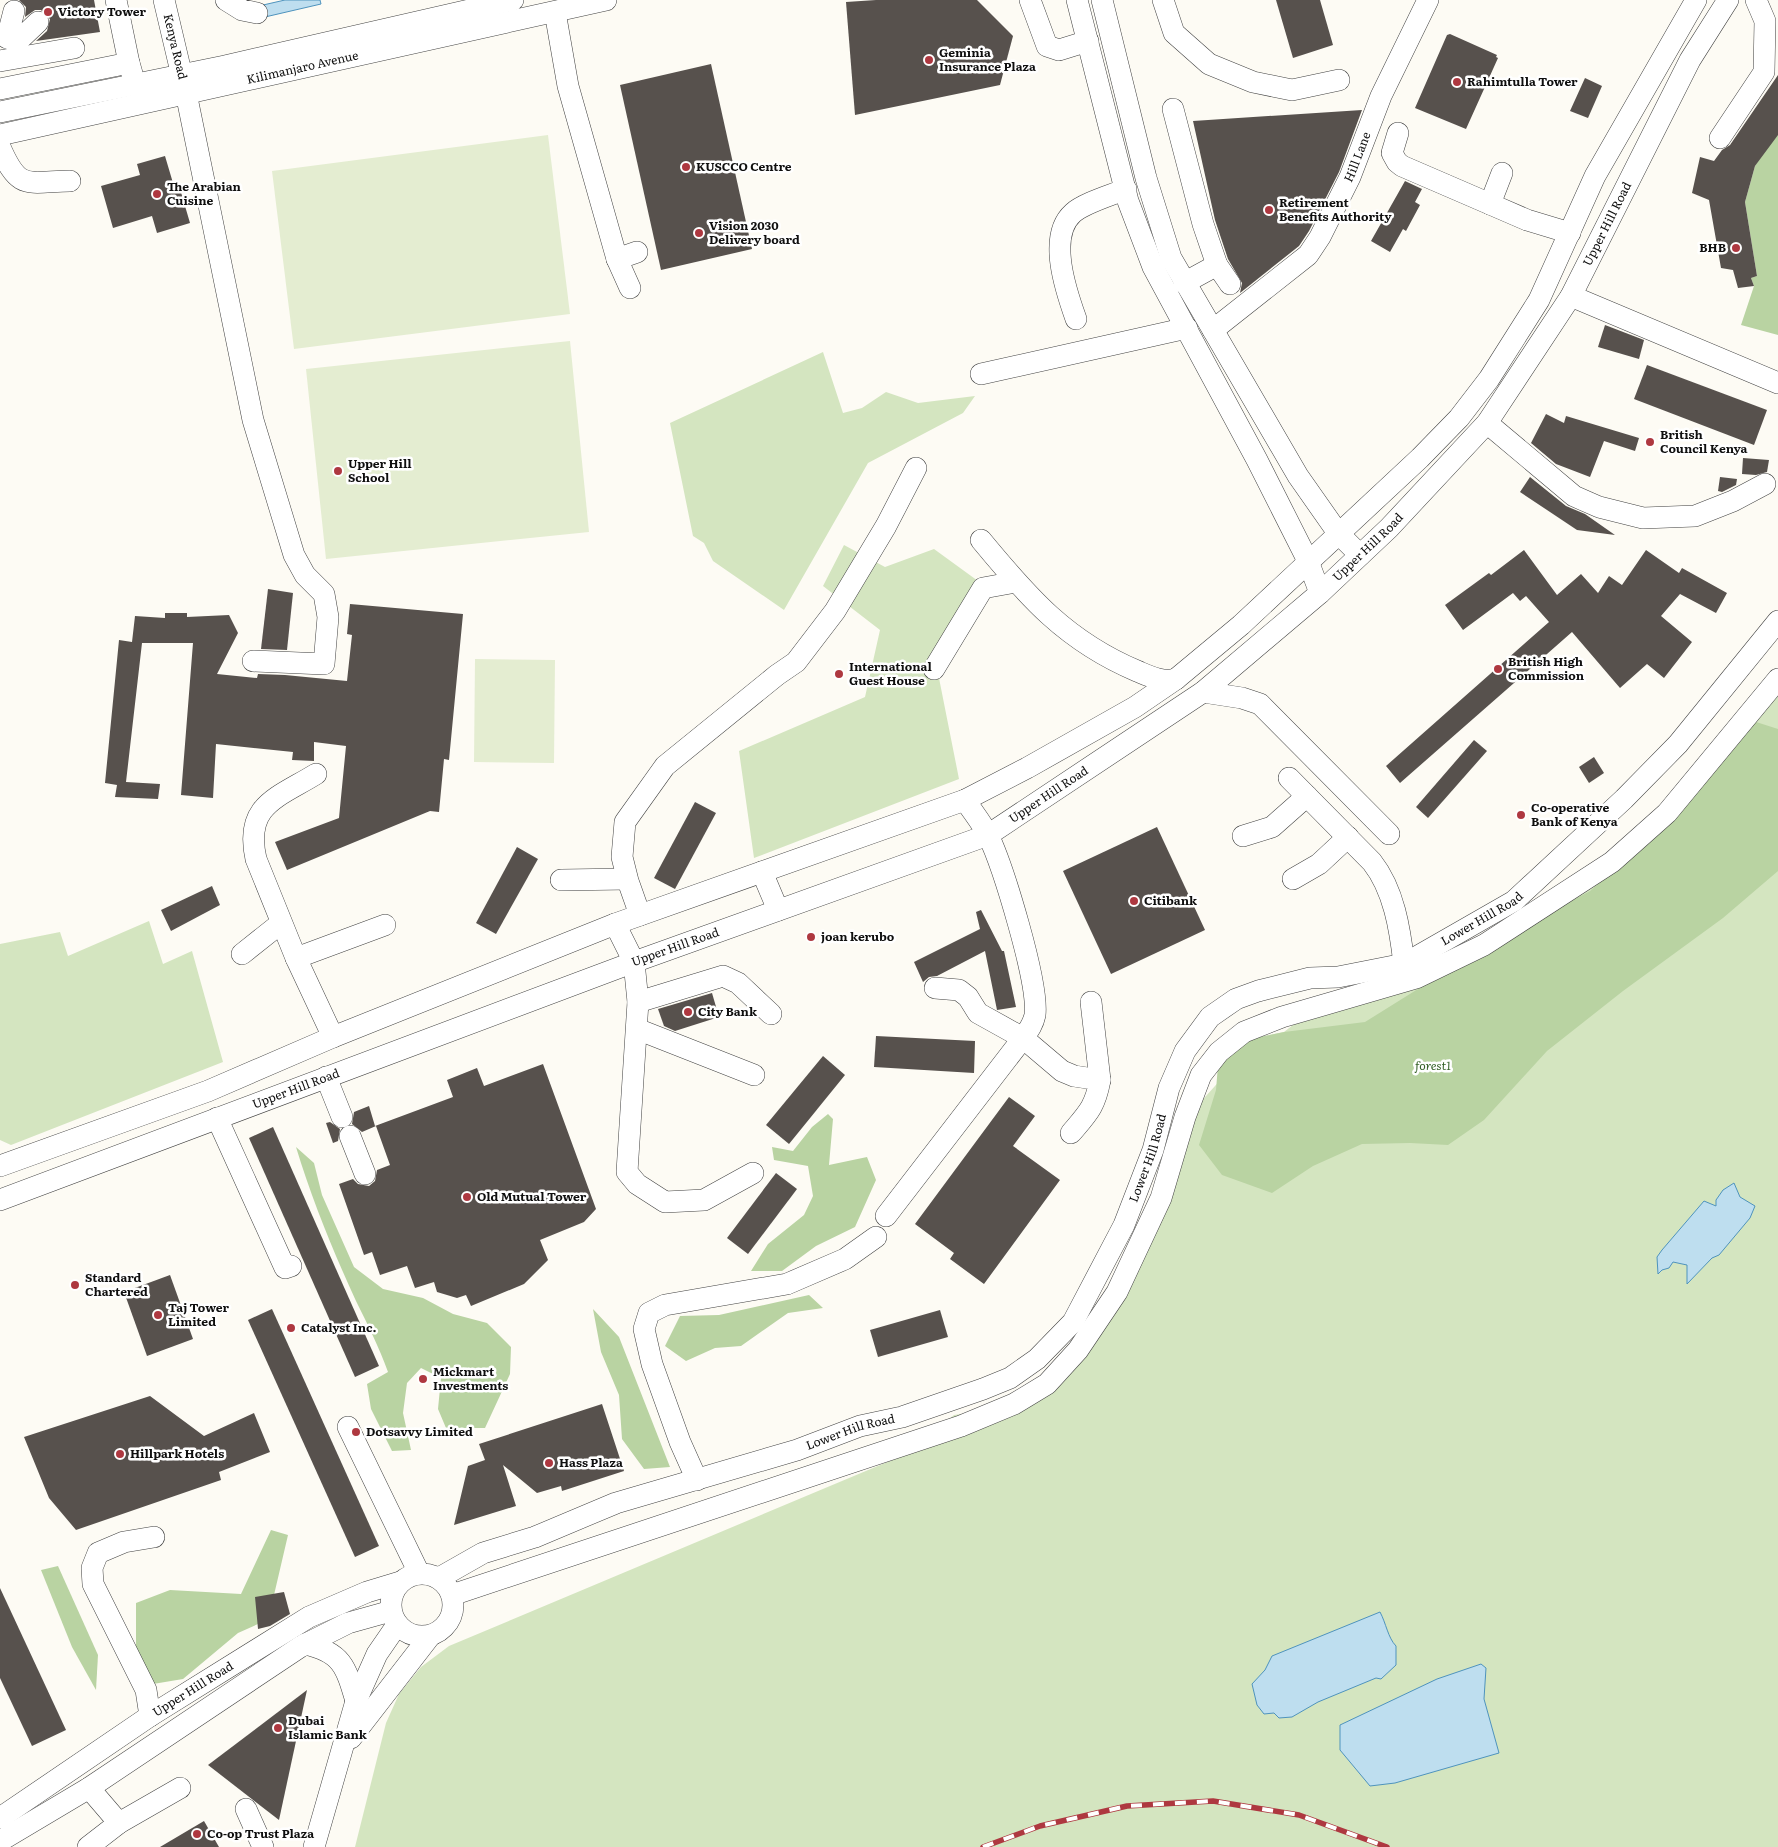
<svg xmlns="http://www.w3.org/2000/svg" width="1778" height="1847" font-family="Literata,serif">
<rect width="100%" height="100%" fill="#fdfbf4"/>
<!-- green -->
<g fill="#d4e5c0">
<polygon points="823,352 843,413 862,408 886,392 918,403 975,396 963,413 868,463 784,610 713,561 704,543 693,536 670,423"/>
<polygon points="844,545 885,567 934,549 978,581 938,673 959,779 754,858 739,751 865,697 880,630 823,586"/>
<polygon points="1778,684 1778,1847 355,1847 386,1723 399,1694 421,1667 449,1646 904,1455 954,1415 1006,1408 1051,1393 1165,1207 1197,1106 1259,1037 1284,1032 1307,1014 1431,974 1612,862"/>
<polygon points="149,921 163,964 192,951 223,1062 11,1145 0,1140 0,944 60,932 68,956"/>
</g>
<!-- forest -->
<g fill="#b9d3a2">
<polygon points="1778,129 1778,335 1741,325 1754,286 1751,278 1757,276 1745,202 1755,166"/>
<polygon points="1753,721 1778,729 1778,871 1723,918 1623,991 1547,1051 1484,1120 1448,1145 1410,1143 1362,1144 1313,1166 1272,1193 1222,1175 1199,1145 1216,1090 1218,1065 1237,1042 1284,1032 1365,1022 1482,949 1590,891 1660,829"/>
<polygon points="828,1114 833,1119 829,1165 867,1157 876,1180 855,1227 816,1246 782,1271 751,1271 768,1244 804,1215 813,1196 808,1166 774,1160 772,1147 793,1151 812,1127"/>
<path d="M296,1147L314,1163L322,1195L354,1267L383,1289L423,1298L453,1314L487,1323L511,1347L510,1374L485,1428H446L438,1409L441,1378L421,1368L407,1383L403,1413L411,1450L392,1451L371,1409L367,1384L388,1372C379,1347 368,1325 356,1301C333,1251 312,1200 296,1147Z"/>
<polygon points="809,1295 823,1308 788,1313 741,1346 715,1348 686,1361 665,1346 680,1316 719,1315"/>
<polygon points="593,1309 619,1337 670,1467 644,1469 622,1439 619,1395 601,1352"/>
<polygon points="271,1530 288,1535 274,1595 287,1611 238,1633 183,1679 141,1686 136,1650 136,1603 170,1590 241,1594"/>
<polygon points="58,1566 98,1655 96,1690 72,1647 41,1570"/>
</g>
<!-- pitch -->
<g fill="#e4edd1">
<polygon points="548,135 570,314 294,349 272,171"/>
<polygon points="570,341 589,532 326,559 306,369"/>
<polygon points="475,659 555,660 554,763 474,762"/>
</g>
<!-- water -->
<g fill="#bedeef" stroke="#4e93bd">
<polygon points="285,0 320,0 321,4 265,17 263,5"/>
<polygon points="1734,1183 1740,1197 1755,1206 1750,1218 1719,1255 1712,1258 1687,1284 1687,1265 1673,1262 1669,1268 1662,1270 1658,1274 1657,1257 1662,1250 1704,1201 1716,1206 1716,1200 1723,1190"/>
<path d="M1380,1612C1386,1623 1388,1638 1396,1646V1665L1381,1679L1376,1678L1318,1702L1292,1717L1279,1718L1274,1713L1264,1714L1257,1705L1252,1684L1265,1670L1272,1656Z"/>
<polygon points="1481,1664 1486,1668 1484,1699 1499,1753 1395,1783 1370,1786 1340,1750 1340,1725 1437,1679"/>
</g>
<!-- building -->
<g fill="#57514d">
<polygon points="19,0 94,0 100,32 36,41 47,31 50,19 41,10 35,10 25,17 26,7"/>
<polygon points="876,0 977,0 1013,36 1000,85 855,115 846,2"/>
<polygon points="1276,0 1320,0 1333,45 1293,58"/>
<polygon points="1450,34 1497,55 1496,57 1498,58 1466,129 1415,108 1447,35"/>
<polygon points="711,64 752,249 661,270 620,85"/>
<polygon points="1778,75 1778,135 1755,166 1745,202 1757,276 1751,278 1754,286 1738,288 1733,270 1721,268 1709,200 1692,193 1700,157 1714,161 1722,150 1730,145"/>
<polygon points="1585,78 1602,86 1588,118 1570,111"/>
<polygon points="1362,110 1339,172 1309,231 1299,246 1240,293 1242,283 1228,259 1215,220 1193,121"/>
<polygon points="165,156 173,183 178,182 190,223 157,233 152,216 113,228 101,186 140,175 137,164"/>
<polygon points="1405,181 1422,189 1415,202 1420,205 1406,231 1403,229 1390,252 1371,241"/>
<polygon points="1605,325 1644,340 1639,359 1598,347"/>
<polygon points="1647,365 1767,410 1754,445 1634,399"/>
<polygon points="1546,414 1564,423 1566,416 1639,438 1635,451 1604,441 1590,477 1556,464 1531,443"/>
<polygon points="1743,458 1769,460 1767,472 1756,475 1742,474"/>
<polygon points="1530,477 1566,506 1585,514 1615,535 1577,530 1520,492"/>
<polygon points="1720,477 1737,479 1736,485 1722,492 1718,491"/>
<polygon points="1524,550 1557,595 1581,574 1598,593 1609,576 1622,585 1646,550 1679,573 1682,568 1727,593 1716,613 1680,594 1661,616 1692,642 1664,678 1647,664 1620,688 1572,632 1400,783 1386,766 1549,622 1526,596 1520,601 1513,593 1463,630 1445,605 1489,573 1491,575"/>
<polygon points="268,589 293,593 287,650 261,649"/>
<polygon points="350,604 463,614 449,760 444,759 439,812 430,811 287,870 275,842 339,818 346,746 314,742 314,761 292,760 293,752 216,744 213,798 181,795 193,643 142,643 126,782 160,784 158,799 115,797 117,785 105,783 119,640 132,642 135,616 165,618 165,613 187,613 187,617 229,615 238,633 217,674 257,678 258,674 285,675 347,681 352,635 347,634"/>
<polygon points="1474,740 1487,751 1428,818 1416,807"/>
<polygon points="1594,757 1604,773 1589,783 1579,767"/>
<polygon points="695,802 716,813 675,889 654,878"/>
<polygon points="1157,827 1205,930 1111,974 1063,871"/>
<polygon points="517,847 538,859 496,934 476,923"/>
<polygon points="212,886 220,905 171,931 161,910"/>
<polygon points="981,910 1002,951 1004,951 1016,1007 997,1010 985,951 937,976 929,977 923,982 914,962 980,929 976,912"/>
<polygon points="712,993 719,1017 675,1031 664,1026 658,1009"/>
<polygon points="876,1036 975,1041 974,1073 874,1067"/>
<polygon points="823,1056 845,1075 789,1144 766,1125"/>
<polygon points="543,1064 596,1209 584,1222 540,1240 548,1260 524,1284 471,1306 466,1295 457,1298 437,1292 434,1282 415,1288 407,1266 380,1275 372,1252 364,1255 339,1184 353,1179 358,1184 369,1186 375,1181 377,1170 390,1165 376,1126 362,1132 352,1124 354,1112 369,1106 375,1126 453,1097 447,1080 477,1068 484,1086"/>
<polygon points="1009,1097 1035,1116 1013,1146 1060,1180 984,1284 950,1259 954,1253 915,1224"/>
<polygon points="330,1122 340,1129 338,1141 333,1143 326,1123"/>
<polygon points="273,1127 379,1366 355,1377 249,1138"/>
<polygon points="776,1173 797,1189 748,1254 727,1238"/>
<polygon points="170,1275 193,1339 147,1356 124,1292"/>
<polygon points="272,1309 379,1546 355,1557 248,1320"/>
<polygon points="940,1310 948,1337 878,1357 870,1330"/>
<polygon points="150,1396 204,1436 254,1413 270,1452 219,1472 221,1480 76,1530 49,1498 24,1437"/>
<polygon points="602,1404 624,1471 562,1491 561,1486 537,1493 503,1465 516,1506 454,1525 468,1466 485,1460 479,1444"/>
<polygon points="0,1588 66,1730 32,1746 0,1678"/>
<polygon points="284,1592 290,1614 270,1626 258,1629 255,1597"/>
<polygon points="307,1690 279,1820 208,1765"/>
<polygon points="204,1821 219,1847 160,1847"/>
</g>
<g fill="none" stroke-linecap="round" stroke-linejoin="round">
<!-- minor casing -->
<g stroke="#424242" stroke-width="22">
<g id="minor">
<polyline points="116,0 129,63"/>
<path id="s1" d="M164,0L186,93L253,420L294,555L305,575L324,594L328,617L324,664L253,661"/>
<polyline points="226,0 242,10 257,13"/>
<polyline points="1030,0 1047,46 1059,50 1088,41"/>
<polyline points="1077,0 1128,201 1153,267 1257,460 1308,561 1320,593"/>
<polyline points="1102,0 1146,178 1171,258 1298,476 1338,533 1360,555"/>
<polyline points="1163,0 1174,33 1209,64 1253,82 1292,90 1339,80"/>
<polyline points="14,11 7,38 18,41 38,22"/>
<polyline points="555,12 568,86 617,259 630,288"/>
<polyline points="0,61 74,48"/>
<polyline points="0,89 129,63 135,84"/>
<polyline points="1173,109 1203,224 1217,265 1230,284"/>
<polyline points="0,112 225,66 513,0"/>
<polyline points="1398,133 1392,153 1397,162 1402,166 1490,204"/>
<path id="s2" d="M0,135L606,0"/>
<polyline points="1720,138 1764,72 1765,21 1756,0"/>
<path d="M0,147C19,191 26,182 70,181"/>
<polyline points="1502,173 1490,204 1527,220 1570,233"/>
<polyline points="617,259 637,252"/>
<polyline points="1184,283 1217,265"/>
<polyline points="1571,296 1778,383"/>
<path d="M1076,319C1066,291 1047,236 1073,213C1084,203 1112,195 1126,189"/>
<path id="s3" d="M1213,330L1308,255L1320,237L1350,177L1381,96L1428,0"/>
<polyline points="981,374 1187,328"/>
<polyline points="1487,423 1574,496 1599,507 1643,518 1695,516 1733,501 1765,484"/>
<path d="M981,540C1028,597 1066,641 1137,671C1149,676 1163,683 1176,679"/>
<polyline points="934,669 983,588 1016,582"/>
<polyline points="1203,692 1242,698 1260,704 1389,834"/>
<path d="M316,774C277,798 244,805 256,859L296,958L333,1037"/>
<path d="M1289,778L1372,862C1394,890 1400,929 1404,964"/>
<polyline points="1243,836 1272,827 1307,796"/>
<polyline points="762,872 778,910"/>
<polyline points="1293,879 1319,864 1348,837"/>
<polyline points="561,880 627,879"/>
<polyline points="640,915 628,881 622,857 625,822 665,766 777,675 796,662 835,611 886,526 916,468"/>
<polyline points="615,924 634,962 638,1002 627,1172 637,1184 665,1202 704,1200 753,1173"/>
<polyline points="242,954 281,923"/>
<polyline points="296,958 385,925"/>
<path d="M935,988L959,990L968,997L978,1013L1023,1038L1062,1071L1074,1076L1100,1080C1095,1107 1088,1113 1071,1133"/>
<polyline points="638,1002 723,976 738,983 771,1014"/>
<polyline points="1091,1002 1100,1080"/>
<polyline points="637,1029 754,1075"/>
<polyline points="326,1077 342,1117"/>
<polyline points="217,1118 285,1268 291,1266"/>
<polyline points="350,1136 365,1174"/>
<polyline points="0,1166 208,1091 333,1037 615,924 965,800 1027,768 1135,707 1176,679 1241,625 1420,458 1459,418 1489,379 1539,300 1595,176 1696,0"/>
<path id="s4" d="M0,1200L634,962L988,835L1203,692L1320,593L1389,528L1487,423L1571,296L1690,60L1728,0"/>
<path d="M886,1216L1023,1038C1028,1031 1033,1025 1035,1015C1039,983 1003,866 988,835C982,823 972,811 965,800"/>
<polyline points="348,1427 419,1573"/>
<polyline points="697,1480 680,1442 652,1364 644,1329 649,1313 665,1305 787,1284 845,1259 876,1237"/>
<circle cx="422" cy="1605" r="31"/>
<path id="s5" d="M439,1578L483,1553L535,1537L616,1503L797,1450L860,1426L902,1417L983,1389L1010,1378L1037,1359L1073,1322L1124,1225L1153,1150L1169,1088L1185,1051L1210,1017L1236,999L1258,991L1310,978L1338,977L1404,964L1514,901L1624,799L1678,744L1778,621"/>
<polyline points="452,1595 961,1426 1014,1404 1047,1384 1078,1350 1117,1292 1161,1198 1185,1117 1201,1075 1219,1052 1244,1032 1282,1017 1416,978 1484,945 1612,862 1667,813 1778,679"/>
<path d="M305,1644C342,1652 346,1667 356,1701"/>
<polyline points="150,1716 146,1690 93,1584 92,1568 98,1553 124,1542 154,1537"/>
<polyline points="351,1738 430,1636"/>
<polyline points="89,1788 119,1823"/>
<polyline points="246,1809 263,1847"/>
<path id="s6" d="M0,1818L150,1716L309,1617L367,1592L400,1582"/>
<polyline points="0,1841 89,1788 300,1647 348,1623 391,1611"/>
<polyline points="88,1847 119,1823 180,1788"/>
<polyline points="314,1847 356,1701 377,1654 397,1625"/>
</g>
</g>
<!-- minor -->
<use href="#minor" stroke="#fff" stroke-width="21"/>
<!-- rail casing -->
<g stroke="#ae3840" stroke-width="5.5">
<polyline id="rail" points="983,1847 1040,1826 1127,1806 1213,1801 1299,1815 1387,1847"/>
</g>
<!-- rail -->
<use href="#rail" stroke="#fff" stroke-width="4" stroke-dasharray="11" stroke-linecap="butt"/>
</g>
<!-- markers -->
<g fill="#ae3840" stroke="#fff" stroke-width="2">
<circle cx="48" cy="12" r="5"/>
<circle cx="929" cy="60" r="5"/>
<circle cx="1457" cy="82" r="5"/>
<circle cx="686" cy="167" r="5"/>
<circle cx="157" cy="194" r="5"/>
<circle cx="1269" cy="210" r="5"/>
<circle cx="699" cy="233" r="5"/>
<circle cx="1736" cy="248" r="5"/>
<circle cx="1650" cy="442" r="5"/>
<circle cx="338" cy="471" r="5"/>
<circle cx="1498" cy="669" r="5"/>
<circle cx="839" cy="674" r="5"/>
<circle cx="1521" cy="815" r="5"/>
<circle cx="1134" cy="901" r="5"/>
<circle cx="811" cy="937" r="5"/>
<circle cx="688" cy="1012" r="5"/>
<circle cx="467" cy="1197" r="5"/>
<circle cx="75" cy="1285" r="5"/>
<circle cx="158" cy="1315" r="5"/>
<circle cx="291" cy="1328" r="5"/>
<circle cx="423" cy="1379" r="5"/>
<circle cx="356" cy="1432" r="5"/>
<circle cx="120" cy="1454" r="5"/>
<circle cx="549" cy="1463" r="5"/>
<circle cx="278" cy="1728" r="5"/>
<circle cx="197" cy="1834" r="5"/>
</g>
<g text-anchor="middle" stroke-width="5" stroke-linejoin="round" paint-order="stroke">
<!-- poi labels -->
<g font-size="12" font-weight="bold" fill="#0f0f0f" stroke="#fff" text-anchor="start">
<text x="58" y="16">Victory Tower</text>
<text x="939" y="57">Geminia<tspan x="939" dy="14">Insurance Plaza</tspan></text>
<text x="1467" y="86">Rahimtulla Tower</text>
<text x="696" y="171">KUSCCO Centre</text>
<text x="167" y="191">The Arabian<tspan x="167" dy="14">Cuisine</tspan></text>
<text x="1279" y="207">Retirement<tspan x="1279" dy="14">Benefits Authority</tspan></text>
<text x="709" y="230">Vision 2030<tspan x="709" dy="14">Delivery board</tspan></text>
<text x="1726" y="252" text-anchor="end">BHB</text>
<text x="1660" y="439">British<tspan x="1660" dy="14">Council Kenya</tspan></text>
<text x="348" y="468">Upper Hill<tspan x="348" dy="14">School</tspan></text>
<text x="1508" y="666">British High<tspan x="1508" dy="14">Commission</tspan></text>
<text x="849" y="671">International<tspan x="849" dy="14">Guest House</tspan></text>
<text x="1531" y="812">Co-operative<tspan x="1531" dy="14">Bank of Kenya</tspan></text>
<text x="1144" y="905">Citibank</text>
<text x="821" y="941">joan kerubo</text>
<text x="698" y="1016">City Bank</text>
<text x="477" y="1201">Old Mutual Tower</text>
<text x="85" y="1282">Standard<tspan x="85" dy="14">Chartered</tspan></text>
<text x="168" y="1312">Taj Tower<tspan x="168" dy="14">Limited</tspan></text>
<text x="301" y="1332">Catalyst Inc.</text>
<text x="433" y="1376">Mickmart<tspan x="433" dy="14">Investments</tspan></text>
<text x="366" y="1436">Dotsavvy Limited</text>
<text x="130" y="1458">Hillpark Hotels</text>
<text x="559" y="1467">Hass Plaza</text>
<text x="288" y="1725">Dubai<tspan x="288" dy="14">Islamic Bank</tspan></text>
<text x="207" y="1838">Co-op Trust Plaza</text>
</g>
<!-- street labels -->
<g font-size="12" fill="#0f0f0f" stroke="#fff">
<text dy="4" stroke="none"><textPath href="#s1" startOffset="48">Kenya Road</textPath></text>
<text dy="4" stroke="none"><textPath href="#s2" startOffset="310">Kilimanjaro Avenue</textPath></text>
<text dy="4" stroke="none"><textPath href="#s3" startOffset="231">Hill Lane</textPath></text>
<text dy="4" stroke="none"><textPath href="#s4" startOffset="1936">Upper Hill Road</textPath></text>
<text dy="4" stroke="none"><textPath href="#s4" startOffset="1531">Upper Hill Road</textPath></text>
<text dy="4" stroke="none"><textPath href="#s4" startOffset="1126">Upper Hill Road</textPath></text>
<text dy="4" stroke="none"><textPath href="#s5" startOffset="1322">Lower Hill Road</textPath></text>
<text dy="4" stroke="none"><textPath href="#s4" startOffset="721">Upper Hill Road</textPath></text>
<text dy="4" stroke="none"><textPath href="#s4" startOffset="316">Upper Hill Road</textPath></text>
<text dy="4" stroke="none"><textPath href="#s5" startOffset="872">Lower Hill Road</textPath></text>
<text dy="4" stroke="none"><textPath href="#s5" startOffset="438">Lower Hill Road</textPath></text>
<text dy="4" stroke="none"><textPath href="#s6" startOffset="232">Upper Hill Road</textPath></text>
</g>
<!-- park labels -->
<g font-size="12" font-style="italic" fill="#346027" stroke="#fff">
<text x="1433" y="1070">forest1</text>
</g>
</g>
</svg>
